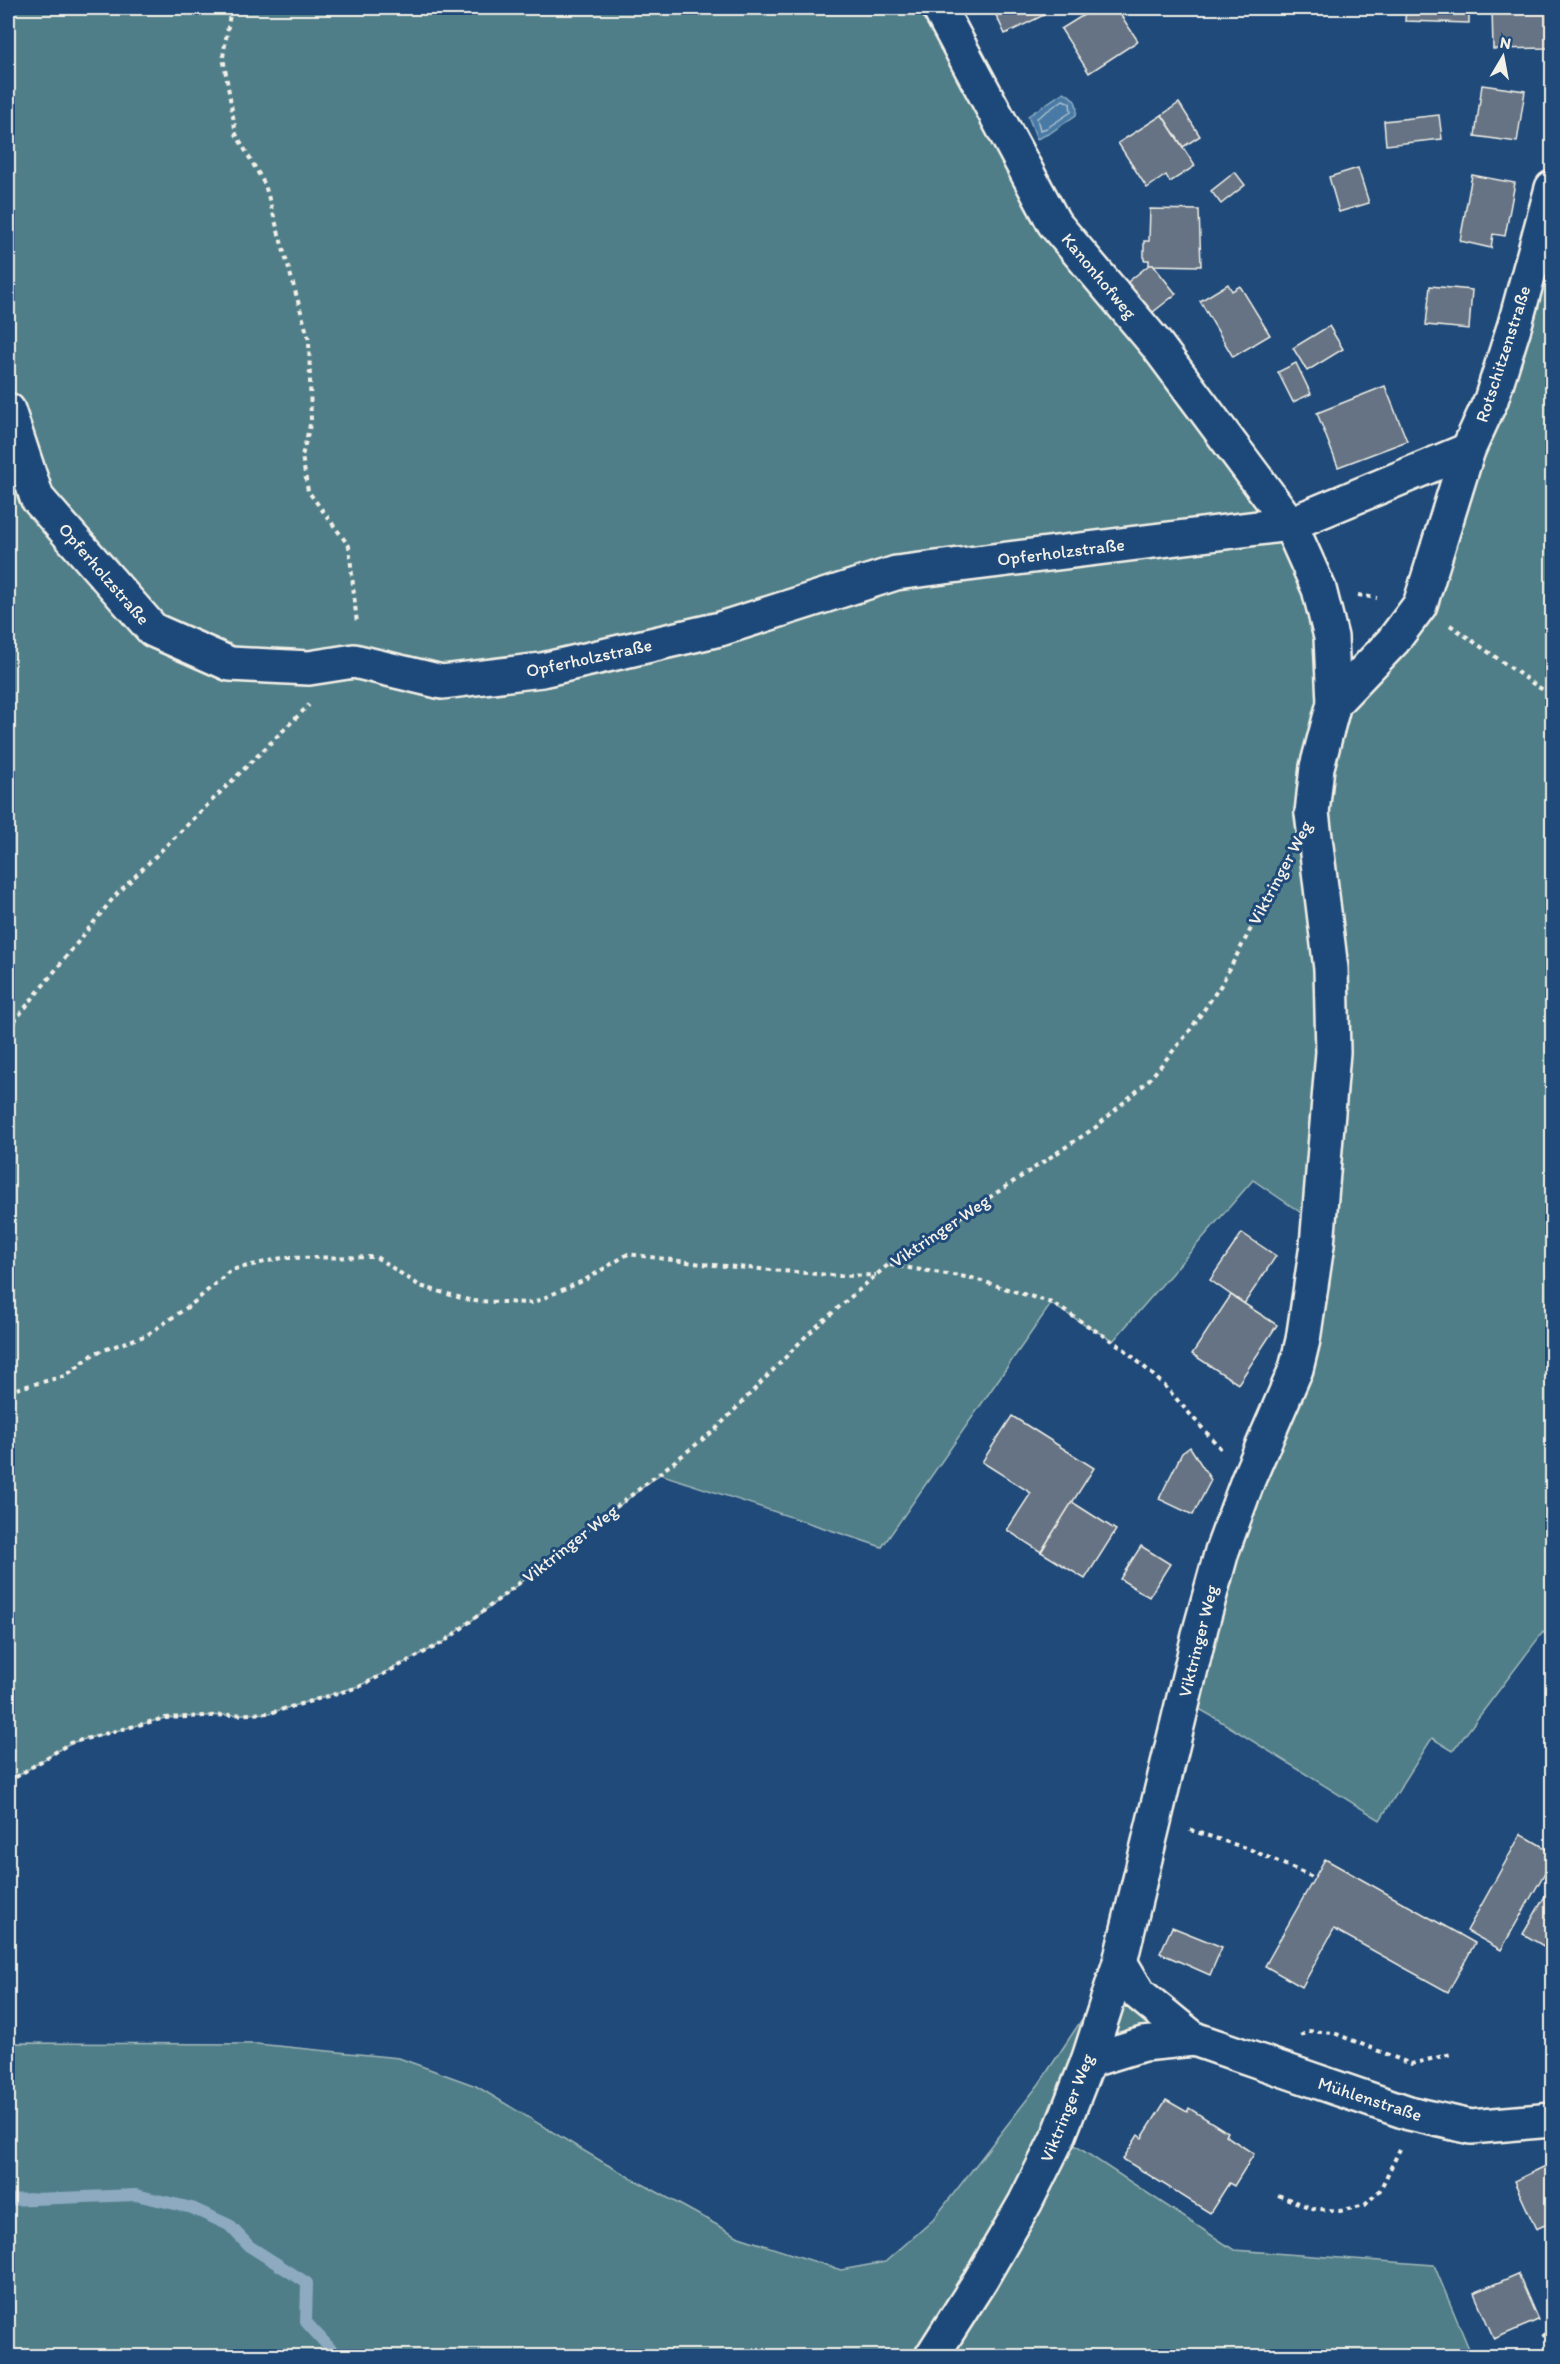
<svg xmlns="http://www.w3.org/2000/svg" width="1560" height="2364" font-family="Itim,sans-serif">
<rect width="100%" height="100%" fill="#1f4a7a"/>
<filter id="ink" filterUnits="userSpaceOnUse"><feTurbulence type="fractalNoise" baseFrequency=".0167" numOctaves="2"/><feDisplacementMap in="SourceGraphic" scale="12" xChannelSelector="R" yChannelSelector="G"/><feConvolveMatrix kernelMatrix="1 2 1 2 8 2 1 2 1" color-interpolation-filters="sRGB"/></filter>
<g filter="url(#ink)">
<!-- green -->
<g fill="#4f7e89" stroke="#a2b8b8" stroke-width="1.5">
<polygon points="8,8 939,8 1054,223 1290,524 1334,702 1393,641 1552,188 1552,1640 1543,1632 1453,1751 1432,1738 1380,1820 1217,1719 1183,1700 1248,1480 1319,1225 1253,1180 1113,1341 1051,1304 882,1547 660,1474 444,1642 359,1686 270,1713 165,1718 70,1743 8,1782"/>
<polygon points="1120,1962 1194,2039 1088,2061 1059,2135 1234,2250 1434,2265 1472,2356 8,2356 8,2043 257,2044 399,2058 476,2086 606,2164 739,2237 841,2270 885,2262 933,2220 1039,2084"/>
</g>
<!-- water -->
<path fill="#487aa5" stroke="#8daac0" stroke-width="1.5" d="M1064,92C1074,98 1079,103 1076,115L1050,133L1037,139L1028,116Z"/>
<g fill="none" stroke-linecap="round" stroke-linejoin="round">
<!-- shore -->
<polygon stroke="#afc1cd" stroke-width="1.5" points="1063,100 1070,103 1071,112 1047,128 1040,130 1037,118"/>
<!-- stream -->
<polyline stroke="#8daac0" stroke-width="12" points="8,2200 136,2195 192,2208 229,2225 249,2246 307,2283 306,2322 337,2356"/>
</g>
<!-- building -->
<g fill="#657384" stroke="#f4f1e8" stroke-width="1.5">
<polygon points="1006,8 1040,8 1044,15 1005,34 995,13"/>
<polygon points="1095,8 1116,8 1138,41 1089,73 1061,29"/>
<polygon points="1406,8 1469,8 1469,23 1405,21"/>
<polygon points="1492,8 1552,12 1552,48 1493,49"/>
<polygon points="1482,85 1525,91 1517,142 1475,136"/>
<polygon points="1179,103 1200,136 1183,147 1162,115"/>
<polygon points="1162,115 1195,166 1170,182 1166,175 1147,188 1118,143"/>
<polygon points="1439,115 1442,139 1386,145 1384,121"/>
<polygon points="1358,168 1369,203 1339,212 1329,177"/>
<polygon points="1235,172 1245,185 1221,204 1211,191"/>
<polygon points="1472,175 1515,183 1505,236 1493,234 1491,248 1460,241"/>
<polygon points="1150,209 1199,210 1201,266 1149,265 1149,260 1144,260 1144,241 1149,241"/>
<polygon points="1149,265 1153,265 1176,294 1148,316 1124,285"/>
<polygon points="1228,284 1232,291 1240,286 1270,335 1233,357 1200,301"/>
<polygon points="1430,286 1472,290 1469,329 1426,325"/>
<polygon points="1329,326 1343,349 1307,371 1293,348"/>
<polygon points="1296,363 1311,394 1293,402 1278,372"/>
<polygon points="1385,386 1407,441 1338,467 1317,413"/>
<polygon points="1242,1233 1276,1256 1244,1304 1210,1280"/>
<polygon points="1231,1295 1277,1325 1238,1384 1192,1354"/>
<polygon points="1012,1416 1094,1468 1041,1552 1007,1530 1031,1493 982,1462"/>
<polygon points="1190,1447 1211,1480 1193,1515 1159,1499 1182,1453"/>
<polygon points="1072,1502 1116,1530 1085,1579 1041,1552"/>
<polygon points="1141,1546 1170,1564 1149,1597 1120,1579"/>
<polygon points="1521,1834 1552,1852 1552,1860 1501,1950 1467,1931"/>
<polygon points="1325,1859 1475,1943 1448,1992 1334,1929 1302,1987 1265,1966"/>
<polygon points="1552,1884 1552,1951 1523,1934"/>
<polygon points="1172,1927 1222,1947 1210,1975 1160,1953"/>
<polygon points="1166,2100 1187,2112 1189,2108 1227,2132 1225,2135 1254,2154 1234,2186 1229,2183 1210,2213 1123,2159 1138,2135 1142,2138"/>
<polygon points="1552,2163 1552,2222 1536,2229 1514,2181"/>
<polygon points="1518,2274 1538,2320 1494,2339 1474,2293"/>
</g>
<g fill="none" stroke-linecap="round" stroke-linejoin="round">
<!-- street casing -->
<g stroke="#f4f1e8" stroke-width="38">
<g id="street">
<polyline points="939,8 1054,223 1156,344 1290,524 1319,589 1331,637 1334,703 1317,767 1312,813"/>
<polyline points="8,410 37,498 153,630 230,664 309,668 354,661 442,682 542,670 720,629 896,573 1290,524 1468,450"/>
<polyline points="1334,703 1393,641 1420,605 1468,450 1491,400 1515,324 1552,188"/>
<polyline points="1120,1962 1139,1994 1194,2039 1409,2113 1471,2127 1552,2120"/>
<polyline points="1088,2061 1143,2044 1194,2039"/>
</g>
</g>
<!-- secondary casing -->
<g stroke="#f4f1e8" stroke-width="38">
<polyline id="secondary" points="932,2356 981,2279 1025,2203 1059,2135 1088,2061 1120,1962 1201,1627 1222,1551 1248,1480 1296,1369 1303,1340 1317,1245 1333,1052 1331,969 1312,813"/>
</g>
<!-- path -->
<g stroke="#f4f1e8" stroke-width="4" stroke-dasharray="4.5 4.5" stroke-linecap="butt">
<polyline points="8,8 9,8"/>
<polyline points="231,8 223,57 236,134 265,185 309,340 311,421 302,456 308,491 349,546 357,624"/>
<polyline points="1358,595 1377,598"/>
<polyline points="1450,625 1538,687 1552,694"/>
<polyline points="8,1029 115,896 309,705"/>
<polyline points="890,1265 972,1278 1052,1303 1123,1348 1164,1385 1221,1449"/>
<polyline points="8,1391 65,1376 95,1353 147,1335 192,1304 231,1270 282,1258 376,1257 420,1286 472,1301 532,1303 585,1280 628,1254 702,1264 840,1276 876,1275"/>
<polyline points="8,1782 70,1743 165,1718 270,1713 359,1687 444,1642 716,1429 808,1334 889,1264 1096,1127 1148,1081 1188,1033 1221,985 1281,872"/>
<polyline points="1190,1830 1249,1849 1315,1878"/>
<polyline points="1301,2036 1308,2031 1334,2033 1411,2064 1451,2054"/>
<polyline points="1278,2195 1311,2208 1340,2211 1365,2205 1380,2190 1400,2149"/>
<polyline points="1542,2336 1552,2330"/>
</g>
<!-- street -->
<use href="#street" stroke="#1f4a7a" stroke-width="33"/>
<!-- secondary -->
<use href="#secondary" stroke="#1f4a7a" stroke-width="33"/>
</g>
</g>
<g text-anchor="middle" stroke-width="6" stroke-linejoin="round" paint-order="stroke">
<!-- street labels -->
<g font-size="18" fill="#f4f1e8" stroke="#1f4a7a">
<text transform="translate(1099 276) rotate(50)" y="6">Kanonhofweg</text>
<text transform="translate(1503 354) rotate(-72)" y="6">Rotschitzenstraße</text>
<text transform="translate(1061 552) rotate(-7)" y="6">Opferholzstraße</text>
<text transform="translate(104 574) rotate(49)" y="6">Opferholzstraße</text>
<text transform="translate(589 658) rotate(-12)" y="6">Opferholzstraße</text>
<text transform="translate(1280 873) rotate(-62)" y="6">Viktringer Weg</text>
<text transform="translate(940 1231) rotate(-34)" y="6">Viktringer Weg</text>
<text transform="translate(570 1544) rotate(-38)" y="6">Viktringer Weg</text>
<text transform="translate(1198 1641) rotate(-76)" y="6">Viktringer Weg</text>
<text transform="translate(1370 2099) rotate(18)" y="6">Mühlenstraße</text>
<text transform="translate(1067 2108) rotate(-68)" y="6">Viktringer Weg</text>
</g>
</g>
<!-- margin -->
<rect width="1560" height="2364" fill="none" stroke="#1f4a7a" stroke-width="30"/>
<rect x="15" y="15" width="1530" height="2334" fill="none" stroke="#f4f1e8" stroke-width="2" filter="url(#ink)"/>
<!-- north arrow -->
<g transform="translate(1503 57) rotate(10)" stroke="#1f4a7a" stroke-width="4.5" paint-order="stroke">
<path d="M0-4.5L10 22L0 15L-10 22Z" fill="#f4f1e8"/>
<text y="-9" font-size="16" font-weight="bold" text-anchor="middle" fill="#f4f1e8">N</text>
</g>
</svg>
